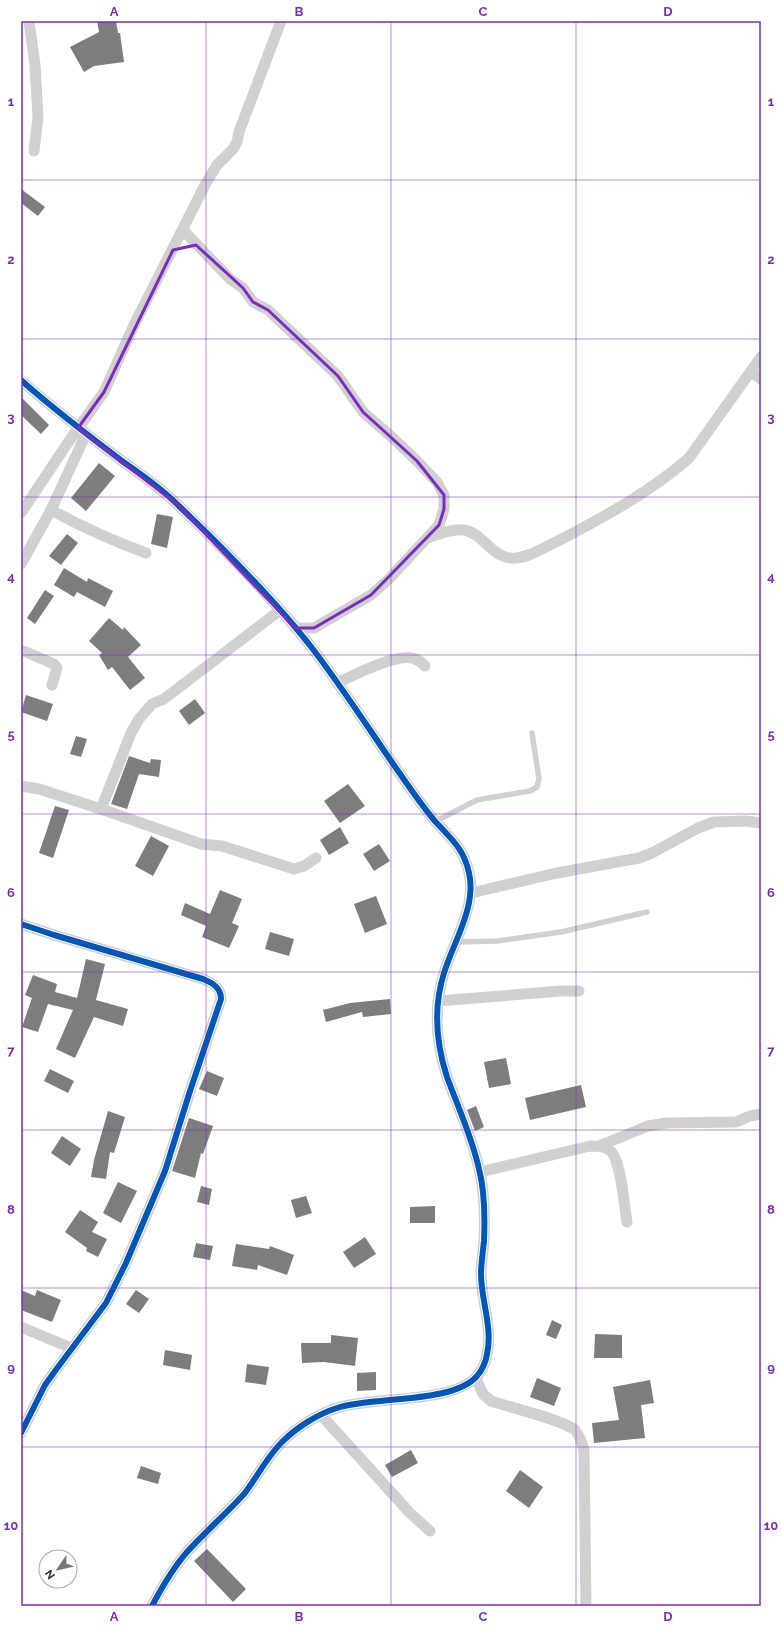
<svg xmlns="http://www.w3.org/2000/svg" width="782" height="1627" font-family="Raleway,sans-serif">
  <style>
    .building { fill: #7d7d7d }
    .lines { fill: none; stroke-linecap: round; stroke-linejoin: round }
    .service { stroke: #d0d0d0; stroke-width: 5.5 }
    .minor { stroke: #d0d0d0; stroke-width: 11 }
    .cycleway-casing { stroke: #fff; stroke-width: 8 }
    .cycleway { stroke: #0057b8; stroke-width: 6 }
    .marked { fill: none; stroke: #7b2cbf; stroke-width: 3; stroke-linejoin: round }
    .grid { fill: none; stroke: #7b2cbf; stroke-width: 1; stroke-opacity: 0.55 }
    .neatline { fill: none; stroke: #7b2cbf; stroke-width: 1.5 }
    .grid-label { font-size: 13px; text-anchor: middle; font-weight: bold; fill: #7b2cbf }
  </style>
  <rect width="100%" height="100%" fill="#fff"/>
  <g class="building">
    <polygon points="97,21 116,21 118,33 120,33 124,62 94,66 84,72 70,47 99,32"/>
    <polygon points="21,189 45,207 38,216 21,203"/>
    <polygon points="21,397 49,425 41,434 21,415"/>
    <polygon points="99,463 115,476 86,511 71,498"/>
    <polygon points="157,514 173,517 167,548 151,544"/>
    <polygon points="67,534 78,543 61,565 49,556"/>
    <polygon points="64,568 87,582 88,578 113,591 105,607 77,592 74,597 54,585"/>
    <polygon points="45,590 54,596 35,624 27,618"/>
    <polygon points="109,618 123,630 124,627 141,645 128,657 145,678 130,690 112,667 108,670 99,655 102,653 89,641"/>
    <polygon points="26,695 53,704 47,721 21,712"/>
    <polygon points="195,699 205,713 189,725 179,711"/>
    <polygon points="76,736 87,739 81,757 70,754"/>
    <polygon points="129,756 150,763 151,759 161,760 159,777 139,774 127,809 111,804"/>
    <polygon points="348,784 365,806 340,823 324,801"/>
    <polygon points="55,806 69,810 53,858 39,853"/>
    <polygon points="340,827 349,843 329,855 320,840"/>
    <polygon points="151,836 169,846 153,876 135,866"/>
    <polygon points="379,844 390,861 374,871 363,854"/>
    <polygon points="220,890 242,899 232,923 239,926 229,948 202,937 206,926 181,915 185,903 210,914"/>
    <polygon points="376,896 387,924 365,933 354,904"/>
    <polygon points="270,932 294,939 289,956 265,949"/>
    <polygon points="86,959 105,964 96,1000 128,1009 123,1026 94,1017 75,1058 56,1049 73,1010 48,1004 38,1032 22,1027 32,998 25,995 33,975 57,984 55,992 77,998"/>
    <polygon points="390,999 391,1014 363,1017 362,1012 326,1022 323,1010 350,1003"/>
    <polygon points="506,1058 511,1084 489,1088 484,1062"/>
    <polygon points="50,1069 74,1081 68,1093 44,1081"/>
    <polygon points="207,1071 224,1078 217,1096 199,1089"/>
    <polygon points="581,1085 586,1107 530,1120 525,1098"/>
    <polygon points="476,1106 484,1127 475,1131 467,1110"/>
    <polygon points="108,1111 125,1117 114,1153 110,1152 106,1179 91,1177 94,1160"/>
    <polygon points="189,1118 213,1126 203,1154 201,1153 195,1178 172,1171"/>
    <polygon points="62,1136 81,1149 70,1166 51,1153"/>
    <polygon points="118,1182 137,1191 121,1223 103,1213"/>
    <polygon points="201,1186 212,1189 209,1205 197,1202"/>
    <polygon points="306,1196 312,1213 296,1218 291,1200"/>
    <polygon points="435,1206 435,1223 410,1223 410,1207"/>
    <polygon points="80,1210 98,1222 92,1232 107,1239 98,1257 86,1251 87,1248 65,1232"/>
    <polygon points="365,1237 376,1254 354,1268 343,1252"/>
    <polygon points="196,1243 213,1246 210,1260 193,1257"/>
    <polygon points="236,1244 269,1249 270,1246 294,1255 287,1275 258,1265 257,1270 232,1266"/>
    <polygon points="21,1290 35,1296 37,1290 61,1300 52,1322 21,1310"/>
    <polygon points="136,1290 149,1299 139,1313 126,1304"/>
    <polygon points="552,1320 562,1325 556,1339 546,1335"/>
    <polygon points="595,1334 622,1335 622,1358 594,1358"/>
    <polygon points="331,1335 358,1338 355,1366 324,1362 302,1363 301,1343 331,1343"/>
    <polygon points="165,1350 192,1355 190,1370 163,1365"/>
    <polygon points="247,1364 269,1367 266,1385 245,1382"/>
    <polygon points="376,1372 376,1390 357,1391 357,1373"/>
    <polygon points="537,1378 561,1388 554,1406 530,1397"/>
    <polygon points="650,1380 654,1403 641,1405 645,1438 594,1443 592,1423 619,1420 613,1387"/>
    <polygon points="411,1450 418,1463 392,1477 385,1465"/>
    <polygon points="141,1466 161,1473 158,1484 137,1478"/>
    <polygon points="520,1470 543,1487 529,1508 506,1491"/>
    <polygon points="207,1549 246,1589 233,1602 194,1561"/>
  </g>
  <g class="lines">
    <g class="service">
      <polyline points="436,821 477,800 530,791 537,787 539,779 532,733"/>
      <polyline points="457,942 497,941 561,932 647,912"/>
    </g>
    <g class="minor">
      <polyline points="29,21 35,65 38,117 34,151"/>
      <polyline points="183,230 230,279 243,288 253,302 268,310 338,376 363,412 394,439 417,461 437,482 444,495 444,509 439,525 388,580 371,595 314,628 295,628"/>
      <polyline points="751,372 761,379"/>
      <path d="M 21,380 C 53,409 88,435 122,461 C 142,475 162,489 179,506 C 224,549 274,599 312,648 C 345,691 374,737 405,781 C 414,794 424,808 434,820 C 450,838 464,848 469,873 C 477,906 453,943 444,973 C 433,1008 436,1043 447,1077 C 458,1107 472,1137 479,1169 C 485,1192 485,1218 484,1241 C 483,1252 481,1263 481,1274 C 481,1300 493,1328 487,1354 C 486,1361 482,1371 477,1376 C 453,1404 373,1396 337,1408 C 318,1414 297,1427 282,1442 C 267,1457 257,1477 244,1494 C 226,1514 205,1532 187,1552 C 173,1568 162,1587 152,1606"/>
      <path d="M 51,510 C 82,527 113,541 146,553"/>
      <polyline points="21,513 67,444 104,392 134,325 206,183 217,165 233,149 237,142 239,132 281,21"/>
      <path d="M 428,538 C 439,534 451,529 464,530 C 484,533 493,561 516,558 C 530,557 545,547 558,541 C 604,517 650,492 689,458 L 761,357"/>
      <polyline points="21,564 51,510 86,434"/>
      <polyline points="21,650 54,664 57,668 52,685"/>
      <path d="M 337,683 C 354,675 395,654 412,658 C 418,659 421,662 425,666"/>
      <polyline points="21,786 39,789 101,809 201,844 222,846 294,869 304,866 316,858"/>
      <polyline points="101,809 131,733 139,719 152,704 164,699 279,611"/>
      <polyline points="471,893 552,874 639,858 652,853 698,828 714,822 746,821 761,823"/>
      <path d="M 21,924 L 54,935 L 203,979 C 213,983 221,988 221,999 L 190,1091 L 165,1171 L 126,1263 L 106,1303 L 58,1367 L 45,1385 L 21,1433"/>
      <polyline points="438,1001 561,991 579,991"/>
      <polyline points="599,1146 648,1126 667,1123 736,1122 750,1116 761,1114"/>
      <path d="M 480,1172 L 590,1146 C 598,1146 608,1146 613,1154 C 622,1169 624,1205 627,1222"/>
      <polyline points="21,1327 71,1348"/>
      <path d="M 476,1378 L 483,1394 L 491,1401 C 509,1407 563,1420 575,1430 C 580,1436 582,1443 584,1450 L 586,1606"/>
      <polyline points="321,1415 410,1513 430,1531"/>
    </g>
    <defs>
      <g id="cycleway">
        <path d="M 21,380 C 53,409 88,435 122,461 C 142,475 162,489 179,506 C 224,549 274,599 312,648 C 345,691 374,737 405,781 C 414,794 424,808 434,820 C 450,838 464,848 469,873 C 477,906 453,943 444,973 C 433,1008 436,1043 447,1077 C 458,1107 472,1137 479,1169 C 485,1192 485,1218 484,1241 C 483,1252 481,1263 481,1274 C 481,1300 493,1328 487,1354 C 486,1361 482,1371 477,1376 C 453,1404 373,1396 337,1408 C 318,1414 297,1427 282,1442 C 267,1457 257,1477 244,1494 C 226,1514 205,1532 187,1552 C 173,1568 162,1587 152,1606"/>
        <path d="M 21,924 L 54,935 L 203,979 C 213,983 221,988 221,999 L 190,1091 L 165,1171 L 126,1263 L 106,1303 L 58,1367 L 45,1385 L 21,1433"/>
      </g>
    </defs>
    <use href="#cycleway" class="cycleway-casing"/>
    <use href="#cycleway" class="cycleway"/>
  </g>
  <path class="marked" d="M 196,245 L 243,288 L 253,302 L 268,310 L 338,376 L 363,412 L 417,461 L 444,495 L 444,509 L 439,525 L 371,595 L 314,628 L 295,628 L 178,505 L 78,428 L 104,392 L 173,250 Z"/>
  <path class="grid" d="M 206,21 L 206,1606M 391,21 L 391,1606M 576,21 L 576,1606M 21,180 L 761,180M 21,339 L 761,339M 21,497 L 761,497M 21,655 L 761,655M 21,814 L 761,814M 21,972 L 761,972M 21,1130 L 761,1130M 21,1288 L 761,1288M 21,1447 L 761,1447"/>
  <rect width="782" height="1627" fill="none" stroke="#ffffff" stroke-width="44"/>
  <g transform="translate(58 1569) rotate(236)"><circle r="19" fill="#ffffff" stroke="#aaaaaa"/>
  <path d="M0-3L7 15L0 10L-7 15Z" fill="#757575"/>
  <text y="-6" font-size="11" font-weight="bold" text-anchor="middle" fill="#2b2b2b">N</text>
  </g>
  <rect x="22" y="22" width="738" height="1583" class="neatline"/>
  <g class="grid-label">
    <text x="114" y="16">A</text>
    <text x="299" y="16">B</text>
    <text x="483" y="16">C</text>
    <text x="668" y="16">D</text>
    <text x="11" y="106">1</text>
    <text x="771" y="106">1</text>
    <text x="11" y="264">2</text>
    <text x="771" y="264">2</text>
    <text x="11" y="422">3</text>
    <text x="771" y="422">3</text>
    <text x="11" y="581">4</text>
    <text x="771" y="581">4</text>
    <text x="11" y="739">5</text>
    <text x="771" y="739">5</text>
    <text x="11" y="897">6</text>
    <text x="771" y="897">6</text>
    <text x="11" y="1055">7</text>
    <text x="771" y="1055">7</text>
    <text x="11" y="1214">8</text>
    <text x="771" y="1214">8</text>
    <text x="11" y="1372">9</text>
    <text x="771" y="1372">9</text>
    <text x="11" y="1530">10</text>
    <text x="771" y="1530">10</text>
    <text x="114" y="1621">A</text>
    <text x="299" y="1621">B</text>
    <text x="483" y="1621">C</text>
    <text x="668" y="1621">D</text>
  </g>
</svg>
